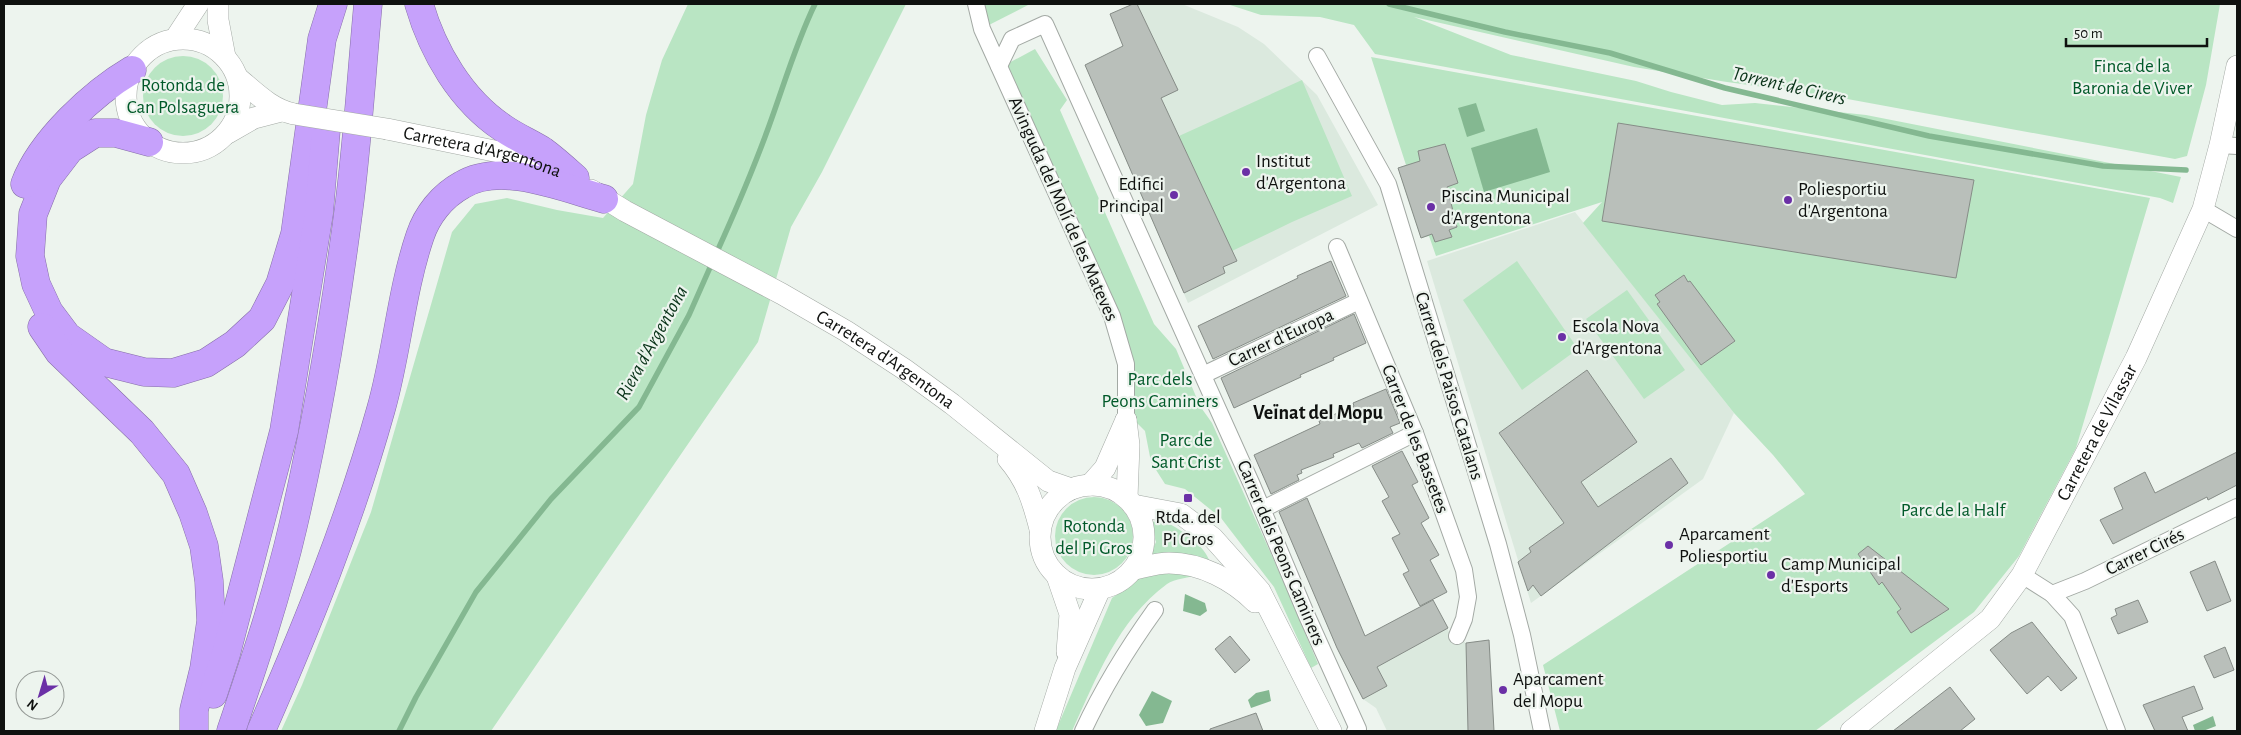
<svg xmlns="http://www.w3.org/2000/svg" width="2241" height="735" font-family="'Alegreya Sans',sans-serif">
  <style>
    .built { fill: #dbe9de }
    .green { fill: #b9e5c3 }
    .water { fill: #84b891 }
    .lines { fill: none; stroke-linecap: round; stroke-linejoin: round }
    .stream { stroke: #84b891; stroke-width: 5.5 }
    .building { fill: #b9bfba; stroke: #868c87 }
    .minor-casing { stroke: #a3a9a4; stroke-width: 18 }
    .tertiary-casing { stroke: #a3a9a4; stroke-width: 22 }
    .motorway-casing { stroke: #866fa8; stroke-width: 29 }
    .minor { stroke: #fff; stroke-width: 16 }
    .tertiary { stroke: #fff; stroke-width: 21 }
    .motorway { stroke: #c6a1fb; stroke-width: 28 }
    .tertiary-bridge-casing { stroke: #a3a9a4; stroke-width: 22; stroke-linecap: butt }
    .tertiary-bridge { stroke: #fff; stroke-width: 21 }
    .poi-dot { fill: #6b30a6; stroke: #edf4ee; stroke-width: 2 }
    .labels { text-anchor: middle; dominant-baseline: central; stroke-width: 4.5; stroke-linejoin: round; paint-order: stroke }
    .park-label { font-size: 19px; fill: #005929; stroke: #edf4ee }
    .street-label { font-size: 19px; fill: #0f110f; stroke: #edf4ee }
    .poi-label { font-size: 19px; fill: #0f110f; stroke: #edf4ee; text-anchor: start }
    .water-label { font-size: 20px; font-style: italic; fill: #0a3319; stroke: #edf4ee }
    .neighbourhood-label { font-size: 20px; font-weight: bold; fill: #0f110f; stroke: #edf4ee }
  </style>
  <rect width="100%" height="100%" fill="#edf4ee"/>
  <g class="built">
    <polygon points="1133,4 1182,4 1238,27 1264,44 1317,95 1378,205 1188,303 1085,65 1123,46 1110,14"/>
    <polygon points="1575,212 1734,413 1703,479 1531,603 1427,261"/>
    <polygon points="1433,600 1449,632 1466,643 1489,640 1494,731 1387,731 1376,708 1363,699 1338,651"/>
  </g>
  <g class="green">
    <polygon points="688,4 906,4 822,172 791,227 758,342 491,731 281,731 302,685 371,512 452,232 475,204 507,198 557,210 603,218 633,184 646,115 662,60"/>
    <polygon points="980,4 1030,4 985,27"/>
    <polygon points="1227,4 2220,4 2206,85 2187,156 2175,159 1842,98 1727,82 1634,67 1414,17 1511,55 1636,81 1671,92 1722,105 1755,103 1866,115 2181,177 2173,203 2160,198 1375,54 1354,25 1320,17 1261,15"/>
    <polygon points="1035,49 1067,100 1060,110 1154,324 1176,349 1200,406 1212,423 1286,587 1318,664 1311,668 1274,587 1221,518 1185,489 1165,484 1151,462 1145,431 1128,414 1131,362 1005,65"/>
    <circle cx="183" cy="96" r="40"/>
    <polygon points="1371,57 2150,198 2076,448 2019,556 1974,612 1815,731 1560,731 1543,665 1805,494 1773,455 1734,413 1583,223 1602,202 1436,256 1429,236 1421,238 1398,168 1406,165"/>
    <polygon points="1302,80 1352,196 1292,222 1232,251 1179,136"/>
    <polygon points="1517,261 1578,349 1522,390 1463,300"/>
    <polygon points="1627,290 1685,370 1644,399 1586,319"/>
    <circle cx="1094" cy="536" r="39"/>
    <path d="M 1165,521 C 1183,532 1205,544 1211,565 L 1147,561 L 1156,542 L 1149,522 Z"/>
    <path d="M 1164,569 L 1200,575 C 1190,577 1174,579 1167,584 C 1118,620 1096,679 1072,731 L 1057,731 L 1057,728 L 1112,598 L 1132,584 L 1138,576 Z"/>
  </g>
  <g class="water">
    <polygon points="1476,103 1485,131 1467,137 1458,108"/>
    <polygon points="1537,128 1550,172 1484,192 1471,148"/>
    <polygon points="1185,594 1205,603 1207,611 1200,616 1183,611"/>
    <polygon points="1269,690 1271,701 1251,708 1248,700 1256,693"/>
    <polygon points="1152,691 1172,701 1163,723 1146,726 1139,715"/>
    <polygon points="2213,716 2216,726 2203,731 2195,731 2193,725"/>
  </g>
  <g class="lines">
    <g class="stream">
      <polyline points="1389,4 1505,32 1610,53 1725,88 1929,136 2103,166 2186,170"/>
      <path d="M 716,254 C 735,212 753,170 769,126 C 784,85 796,43 815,4"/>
      <polyline points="399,731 416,697 476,592 551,499 639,407 689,315 712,263"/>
    </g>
  </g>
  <g class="building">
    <polygon points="1133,4 1137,4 1178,90 1161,98 1237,261 1223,267 1225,273 1184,293 1085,65 1123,46 1110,14"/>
    <polygon points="1618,123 1974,180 1956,278 1602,221"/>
    <polygon points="1445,144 1458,183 1447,187 1457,227 1449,230 1452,237 1435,242 1432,234 1421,238 1398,168 1420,161 1418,151"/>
    <polygon points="1331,261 1346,296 1213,359 1198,326 1298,278 1297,276"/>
    <polygon points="1684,275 1688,282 1690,281 1735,341 1701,365 1657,304 1660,302 1655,295"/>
    <polygon points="1354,314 1366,343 1333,358 1334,360 1300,375 1301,377 1234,408 1221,378"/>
    <polygon points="1587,370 1637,442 1581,482 1598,507 1671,458 1688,483 1541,596 1533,585 1528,591 1518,562 1531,552 1529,548 1564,523 1499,433"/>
    <polygon points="1386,389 1400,423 1390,427 1393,433 1362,448 1359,443 1333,454 1334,457 1301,470 1302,473 1297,475 1299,480 1271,494 1254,455 1320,424 1319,421 1354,406 1353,403"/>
    <polygon points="1402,451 1418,482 1412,485 1429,518 1421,523 1439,555 1430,560 1447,592 1420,606 1403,574 1409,571 1392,538 1400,534 1382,501 1389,497 1372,466"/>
    <polygon points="2237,452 2237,485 2208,500 2207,497 2113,544 2100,520 2123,509 2114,488 2145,472 2155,493"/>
    <polygon points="1307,498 1365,636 1433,600 1448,628 1377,667 1387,686 1363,699 1337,648 1279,512"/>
    <polygon points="1868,546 1949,609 1911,633 1897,612 1901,609 1882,582 1879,585 1858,554"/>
    <polygon points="2215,561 2231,601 2207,611 2190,572"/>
    <polygon points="2138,600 2148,622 2118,634 2111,618 2117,615 2115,609"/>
    <polygon points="2032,622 2077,678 2061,691 2048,676 2027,694 1990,650 2011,633"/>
    <polygon points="1230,636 1250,660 1235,673 1215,649"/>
    <polygon points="1489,640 1494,731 1468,731 1466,643"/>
    <polygon points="2225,647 2234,670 2214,678 2204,656"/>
    <polygon points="2194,686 2203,709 2182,717 2188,731 2155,731 2143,705"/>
    <polygon points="1950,687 1975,719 1960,731 1893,731"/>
    <polygon points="1256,713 1263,731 1210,731 1210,729"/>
  </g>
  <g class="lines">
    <defs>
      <g id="minor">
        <polyline points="976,4 982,29 1112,316 1126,364 1126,420"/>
        <polyline points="1317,56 1388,184 1498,544 1522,635 1542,731"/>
        <polyline points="999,66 1012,39 1045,24 1252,485 1307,616 1358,729 1355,731"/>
        <polyline points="2220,145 2237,146"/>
        <polyline points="2203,209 2237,229"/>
        <polyline points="1337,247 1415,433 1464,570 1468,597 1464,619 1457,636"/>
        <polyline points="1203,375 1359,301"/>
        <polyline points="1263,509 1415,433"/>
        <polyline points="2022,575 2052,594 2072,616 2117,731"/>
        <polyline points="2052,594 2085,581 2237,507"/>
        <path d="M 1083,731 C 1103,688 1127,649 1155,610"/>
      </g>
      <g id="tertiary">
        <polyline points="218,4 218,20 225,57"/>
        <circle cx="183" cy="96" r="57"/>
        <polyline points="175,39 198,4"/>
        <path d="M 238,78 C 256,93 271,109 294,114"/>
        <path id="s1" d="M 387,129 L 514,155 L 561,172"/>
        <polyline points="228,133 254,118 281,111"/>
        <path id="s2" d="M 591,190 L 625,211 L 782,294 L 846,331 L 904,369 L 952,404 L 1048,481 L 1071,489"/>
        <polyline points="1126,420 1129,445 1127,498"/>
        <path d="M 1008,459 C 1027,481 1033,502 1040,529"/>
        <circle cx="1092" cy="537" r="52"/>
        <polyline points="1090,485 1105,468 1126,420"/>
        <polyline points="1133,505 1181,514 1213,538 1238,566 1260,591 1331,731"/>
        <path d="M 1134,569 C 1145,567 1157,563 1169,563 C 1201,563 1233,580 1255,602"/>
        <polyline points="1057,576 1070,614 1067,652"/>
        <polyline points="1045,731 1065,668 1100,589"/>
        <path id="s3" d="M 1851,731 L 1990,619 L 2022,575 L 2136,358 L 2203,209 L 2220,145 L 2237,66"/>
      </g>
      <g id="motorway">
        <path d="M 419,4 C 433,52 461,100 503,128 C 516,137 530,143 543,151 C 554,159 565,169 575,178"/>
        <polyline points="149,142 116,133 95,133 70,149 47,179 33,214 30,256 36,284 49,312 67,336 104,362 144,372 173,373 206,363 235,344 262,319 280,284 295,234 322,39 333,4"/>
        <path d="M 25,184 C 41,141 93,93 132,70"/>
        <polyline points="42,327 59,352 142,432 176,474 193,513 204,546 209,581 211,621 204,669 194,710 194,731"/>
        <polyline points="213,694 226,654 284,431 319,213 326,130"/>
        <path d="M 231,731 C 254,663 277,595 293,526 C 318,418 336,309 350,199 C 358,134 362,69 368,4"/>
        <path d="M 261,731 C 307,626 350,520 381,409 C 397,353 401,292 420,236 C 427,215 442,196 462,185 C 501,161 564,188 604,199"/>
      </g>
    </defs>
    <use href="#minor" class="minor-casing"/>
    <use href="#tertiary" class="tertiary-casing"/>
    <use href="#motorway" class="motorway-casing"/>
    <use href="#minor" class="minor"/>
    <use href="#tertiary" class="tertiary"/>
    <use href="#motorway" class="motorway"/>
    <defs>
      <polyline id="tertiary-bridge" points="294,114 387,129"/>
    </defs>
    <use href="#tertiary-bridge" class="tertiary-bridge-casing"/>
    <use href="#tertiary-bridge" class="tertiary-bridge"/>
  </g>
  <g class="poi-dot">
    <circle cx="1246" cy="172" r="5"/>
    <circle cx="1174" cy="195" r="5"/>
    <circle cx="1788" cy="200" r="5"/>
    <circle cx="1431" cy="207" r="5"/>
    <circle cx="1562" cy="337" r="5"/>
    <rect x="1183" y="493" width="10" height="10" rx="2.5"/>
    <circle cx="1669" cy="545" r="5"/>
    <circle cx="1771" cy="575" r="5"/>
    <circle cx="1503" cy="690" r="5"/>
  </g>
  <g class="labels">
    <g class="park-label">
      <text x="2132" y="66">Finca de la<tspan x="2132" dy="22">Baronia de Viver</tspan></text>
      <text x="183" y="85">Rotonda de<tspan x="183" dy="22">Can Polsaguera</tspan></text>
      <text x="1160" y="379">Parc dels<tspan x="1160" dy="22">Peons Caminers</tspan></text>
      <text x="1186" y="440">Parc de<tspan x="1186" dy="22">Sant Crist</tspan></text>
      <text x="1953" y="510">Parc de la Half</text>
      <text x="1094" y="526">Rotonda<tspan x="1094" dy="22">del Pi Gros</tspan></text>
    </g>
    <g class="street-label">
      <text stroke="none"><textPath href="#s1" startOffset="98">Carretera d'Argentona</textPath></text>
      <text transform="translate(1063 209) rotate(66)">Avinguda del Molí de les Mateves</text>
      <text transform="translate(1281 338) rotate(-25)">Carrer d'Europa</text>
      <text stroke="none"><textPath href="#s2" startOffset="340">Carretera d'Argentona</textPath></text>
      <text transform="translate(1449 386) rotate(73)">Carrer dels Països Catalans</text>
      <text stroke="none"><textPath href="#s3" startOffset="394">Carretera de Vilassar</textPath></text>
      <text transform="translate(1415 439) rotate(69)">Carrer de les Bassetes</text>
      <text transform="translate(2145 552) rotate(-26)">Carrer Cirés</text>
      <text transform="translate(1281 553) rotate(67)">Carrer dels Peons Caminers</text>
    </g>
    <g class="poi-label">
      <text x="1256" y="161">Institut<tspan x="1256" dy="22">d'Argentona</tspan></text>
      <text x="1164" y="184" text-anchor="end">Edifici<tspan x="1164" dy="22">Principal</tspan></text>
      <text x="1798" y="189">Poliesportiu<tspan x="1798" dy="22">d'Argentona</tspan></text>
      <text x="1441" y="196">Piscina Municipal<tspan x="1441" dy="22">d'Argentona</tspan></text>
      <text x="1572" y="326">Escola Nova<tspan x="1572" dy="22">d'Argentona</tspan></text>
      <text x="1188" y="517" text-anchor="middle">Rtda. del<tspan x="1188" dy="22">Pi Gros</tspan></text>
      <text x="1679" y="534">Aparcament<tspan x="1679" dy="22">Poliesportiu</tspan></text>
      <text x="1781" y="564">Camp Municipal<tspan x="1781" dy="22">d'Esports</tspan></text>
      <text x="1513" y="679">Aparcament<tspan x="1513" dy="22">del Mopu</tspan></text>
    </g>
    <g class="water-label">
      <text transform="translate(1789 86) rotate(13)">Torrent de Cirers</text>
      <text transform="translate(652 343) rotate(-61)">Riera d'Argentona</text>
    </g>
    <g class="neighbourhood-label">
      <text x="1318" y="413">Veïnat del Mopu</text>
    </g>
  </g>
  <rect width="2241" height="735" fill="none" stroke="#0f110f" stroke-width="10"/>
  <g transform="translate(40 695) rotate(218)"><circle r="24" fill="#edf4ee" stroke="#949995"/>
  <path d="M0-4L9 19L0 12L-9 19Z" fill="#6b30a6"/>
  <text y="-8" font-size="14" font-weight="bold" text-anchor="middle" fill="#0f110f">N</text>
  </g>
  <path d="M2066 38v8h141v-8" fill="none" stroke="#0f110f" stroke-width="2.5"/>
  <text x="2074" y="38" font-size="15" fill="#0f110f" stroke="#edf4ee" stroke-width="4" paint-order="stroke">50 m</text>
</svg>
